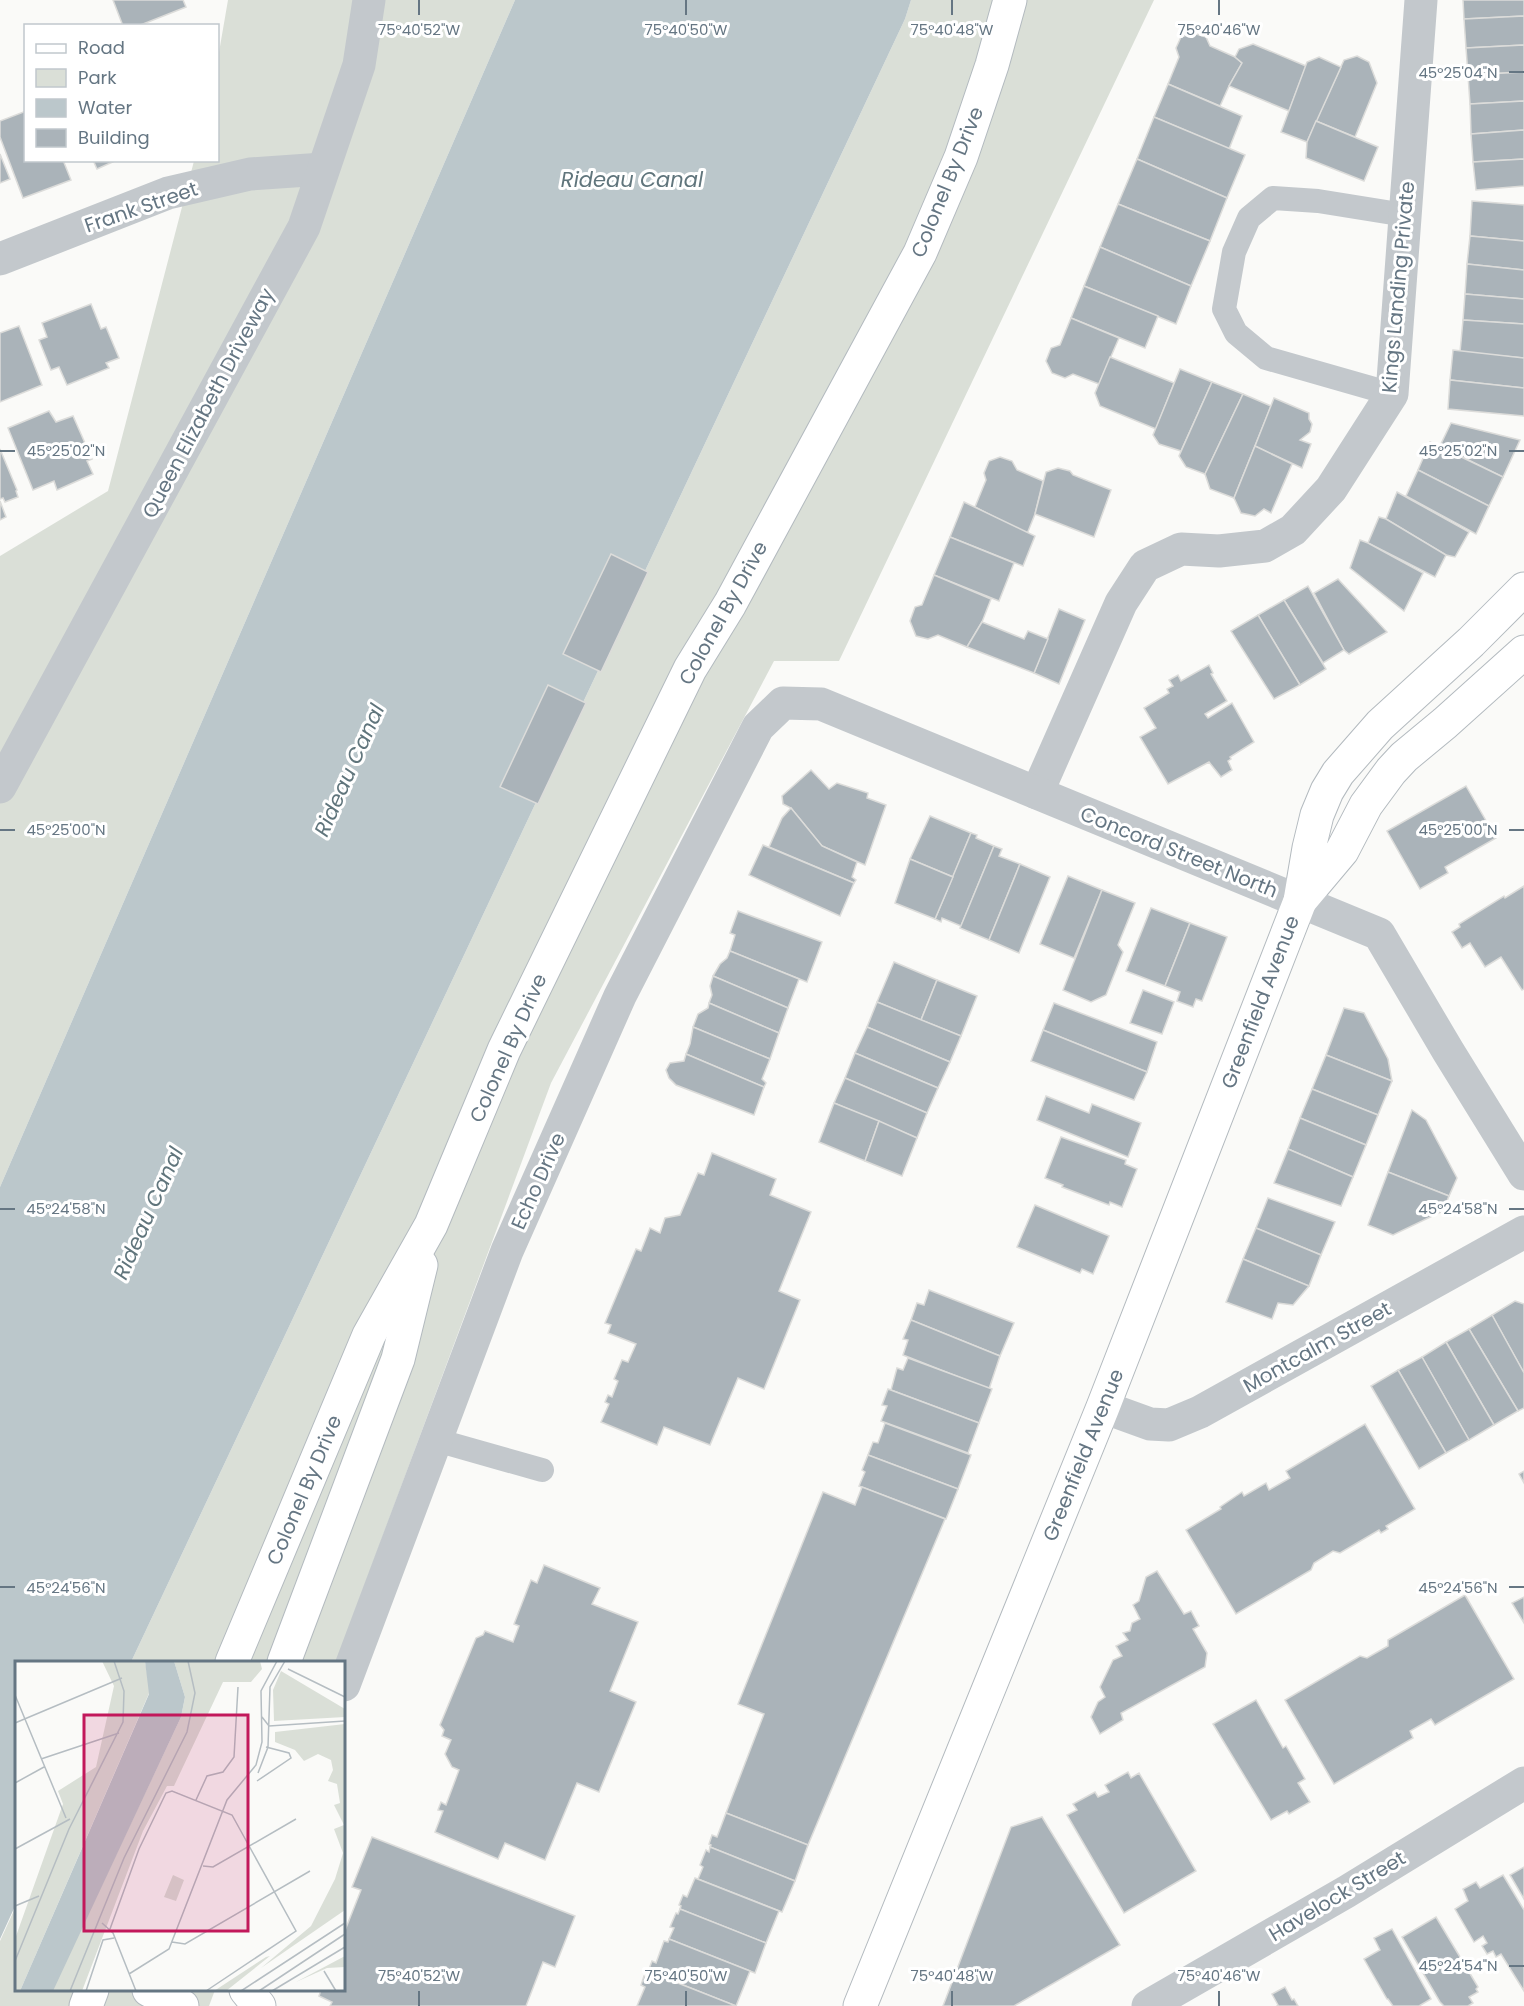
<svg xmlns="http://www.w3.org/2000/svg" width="1524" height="2006" font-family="Poppins,sans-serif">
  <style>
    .green { fill: #dadfd7 }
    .water { fill: #bbc7cb }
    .building { fill: #aab3b9; stroke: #dcdcda; stroke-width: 1.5 }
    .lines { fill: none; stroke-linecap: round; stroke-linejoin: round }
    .secondary-casing { stroke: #b3babf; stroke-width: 35 }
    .service { stroke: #c3c8cc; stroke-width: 24 }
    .minor { stroke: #c3c8cc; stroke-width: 33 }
    .tertiary { stroke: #c3c8cc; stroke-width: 33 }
    .secondary { stroke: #fff; stroke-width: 33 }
    .ticks { fill: none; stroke: #657683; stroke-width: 2 }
    .labels { text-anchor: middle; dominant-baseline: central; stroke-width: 6; stroke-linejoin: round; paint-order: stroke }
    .street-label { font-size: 20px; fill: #657683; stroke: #fff }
    .water-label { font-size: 21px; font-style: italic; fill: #60757c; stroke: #fff }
    .inset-road { fill: none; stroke: #b5bdc2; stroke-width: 1.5 }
    .view { fill: #c2185b; fill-opacity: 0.15; stroke: #c2185b; stroke-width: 3 }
    .inset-edge { fill: none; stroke: #657683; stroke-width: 3 }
    .ticks-label { font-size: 15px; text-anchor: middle; fill: #657683; stroke: #fff; stroke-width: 6; stroke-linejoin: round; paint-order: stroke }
  </style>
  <rect width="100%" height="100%" fill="#fafaf8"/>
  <g class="green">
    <polygon points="228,0 515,0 0,1187 0,556 108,491 194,161 218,160 218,58"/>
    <polygon points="911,0 1154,0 839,661 774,661 551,1083 336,1662 131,1662 905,19"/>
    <polygon points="16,1906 16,1990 215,1990 209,2006 0,2006 0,1941"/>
  </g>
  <polygon class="water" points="515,0 911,0 905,19 131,1662 16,1662 16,1904 0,1939 0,1187"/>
  <g class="building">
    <polygon points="113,0 183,0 186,7 138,26 123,26"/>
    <polygon points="1463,0 1524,0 1524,16 1464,19"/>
    <polygon points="1524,16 1524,45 1466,48 1464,19"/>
    <polygon points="1193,33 1206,37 1210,46 1235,57 1242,63 1229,86 1220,106 1168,84 1179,57 1176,48 1181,37"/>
    <polygon points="1253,44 1306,66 1289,111 1229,86 1242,63 1235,57 1239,49"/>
    <polygon points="1524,45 1524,72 1468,75 1466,48"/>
    <polygon points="1357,56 1369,62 1377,83 1355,137 1316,121 1344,60"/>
    <polygon points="1319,57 1341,67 1307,142 1281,132 1307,62"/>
    <polygon points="1524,72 1524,101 1470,104 1468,75"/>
    <polygon points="1168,84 1242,116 1229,149 1154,117"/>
    <polygon points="1524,101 1524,130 1471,134 1470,104"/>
    <polygon points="26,111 26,160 63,160 71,180 23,198 0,137 0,121"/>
    <polygon points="1154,117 1245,155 1227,198 1137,159"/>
    <polygon points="1316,121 1378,147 1364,181 1306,158 1307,142"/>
    <polygon points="1524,130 1524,159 1473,162 1471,134"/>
    <polygon points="0,154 10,179 0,183"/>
    <polygon points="1137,159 1227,198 1210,241 1118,204"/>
    <polygon points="1524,159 1524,186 1476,190 1473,162"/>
    <polygon points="93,160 117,160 97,169"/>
    <polygon points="1472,201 1524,205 1524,241 1470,236"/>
    <polygon points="1118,204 1210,241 1191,286 1100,247"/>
    <polygon points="1470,236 1524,241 1524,270 1467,264"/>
    <polygon points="1100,247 1191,286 1176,324 1084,286"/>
    <polygon points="1467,264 1524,270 1524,299 1465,294"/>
    <polygon points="1084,286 1158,316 1145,348 1071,318"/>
    <polygon points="1465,294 1524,299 1524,324 1463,320"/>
    <polygon points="91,304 101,329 106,327 119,358 106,363 109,368 67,385 59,367 51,370 39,340 47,337 42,323"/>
    <polygon points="1071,318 1119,338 1099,384 1073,374 1065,378 1052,373 1046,361 1051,348 1060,345"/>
    <polygon points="1463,320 1524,324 1524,358 1460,352"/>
    <polygon points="19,326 42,385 0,402 0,333"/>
    <polygon points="1453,350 1524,358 1524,388 1450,380"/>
    <polygon points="1110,357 1174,383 1156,429 1100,406 1095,393"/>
    <polygon points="1180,369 1212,382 1181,451 1159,444 1153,435"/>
    <polygon points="1450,380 1524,388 1524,416 1448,409"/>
    <polygon points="1212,382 1243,394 1205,474 1186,467 1179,456"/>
    <polygon points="1243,394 1271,406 1234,498 1210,489 1205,474"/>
    <polygon points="1274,398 1309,413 1309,419 1312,424 1310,432 1300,440 1311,444 1302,468 1255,446"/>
    <polygon points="49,411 56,422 73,416 92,459 87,461 93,474 57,490 54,481 33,490 8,428"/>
    <polygon points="1451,423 1520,440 1503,477 1440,446"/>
    <polygon points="1430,442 1503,477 1489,506 1418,470"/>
    <polygon points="1255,446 1292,464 1271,513 1264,509 1255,516 1241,513 1234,498"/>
    <polygon points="0,449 17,490 16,491 18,497 5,502 3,498 0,499"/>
    <polygon points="1000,457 1012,461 1017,470 1043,481 1035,514 1027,534 975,507 986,480 984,473 989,461"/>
    <polygon points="1058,468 1070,471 1073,475 1111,490 1094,537 1035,514 1046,472"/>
    <polygon points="1418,470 1489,506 1476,534 1406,496"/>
    <polygon points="1397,492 1469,532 1455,557 1446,555 1386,519"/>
    <polygon points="0,501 6,517 0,520"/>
    <polygon points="964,502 1035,536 1023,566 950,537"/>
    <polygon points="1379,517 1386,519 1446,555 1435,577 1368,543"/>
    <polygon points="950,537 1014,563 999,601 934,575"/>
    <polygon points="1360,540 1368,543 1423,573 1404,611 1350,568"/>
    <polygon points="611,554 648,572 601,672 563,654"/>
    <polygon points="934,575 991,599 982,622 967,647 938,635 928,639 916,636 910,621 915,607 922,605"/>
    <polygon points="1338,579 1387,632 1349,654 1344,650 1314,593"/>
    <polygon points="1308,586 1344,650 1323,663 1284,600"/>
    <polygon points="1284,600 1326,669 1300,685 1258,615"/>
    <polygon points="1059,609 1085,620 1059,684 1034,673"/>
    <polygon points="1258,615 1300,685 1274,699 1231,631"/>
    <polygon points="982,622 1024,639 1028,631 1048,639 1034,673 967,647"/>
    <polygon points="1209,665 1213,673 1211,674 1227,701 1205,714 1208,718 1232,703 1254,742 1230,757 1231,759 1228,761 1232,770 1221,777 1209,762 1168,784 1140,737 1156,728 1144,708 1169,693 1167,689 1173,686 1169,680 1178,675 1181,681"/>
    <polygon points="548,685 586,703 538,804 500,787"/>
    <polygon points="811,770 829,789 837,783 868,793 867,798 886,805 865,865 822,846 791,808 783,804 782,796"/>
    <polygon points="1466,786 1496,838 1445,867 1448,873 1420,889 1387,831"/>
    <polygon points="791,808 822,846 857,862 852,877 856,880 854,883 769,847 782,818"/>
    <polygon points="930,816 971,833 953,877 910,859"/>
    <polygon points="971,833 977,835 976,838 994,846 961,926 942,918 941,922 935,919"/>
    <polygon points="763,845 854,883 840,916 749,875"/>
    <polygon points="994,846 1002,849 999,856 1020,864 989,940 960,928"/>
    <polygon points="910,859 953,877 935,919 895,903"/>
    <polygon points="1020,864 1050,877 1019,953 989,940"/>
    <polygon points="1068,876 1102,890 1074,958 1040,944"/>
    <polygon points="1524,886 1524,989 1522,990 1501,957 1485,967 1470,943 1462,948 1452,932 1460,927 1459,924 1504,896 1505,898"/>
    <polygon points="1102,890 1135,903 1118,945 1123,952 1106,995 1091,1002 1063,990"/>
    <polygon points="1151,908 1190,923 1165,986 1126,971"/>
    <polygon points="738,911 822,942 807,982 730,951 735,935 730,933"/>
    <polygon points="1190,923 1227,937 1202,1001 1196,999 1193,1007 1177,1001 1180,992 1165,986"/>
    <polygon points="730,951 799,979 788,1008 713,976 720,964 727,958"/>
    <polygon points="894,962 937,980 921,1020 877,1002"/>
    <polygon points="713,976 788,1008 779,1033 709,1003 712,995 710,986"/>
    <polygon points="937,980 977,996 961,1036 921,1020"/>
    <polygon points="1143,990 1174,1002 1162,1034 1130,1023"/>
    <polygon points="877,1002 961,1036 950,1062 867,1027"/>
    <polygon points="709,1003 779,1033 770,1059 693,1027 698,1014 708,1008"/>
    <polygon points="1054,1003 1157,1042 1147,1072 1043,1030"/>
    <polygon points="1344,1008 1364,1013 1388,1059 1392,1081 1326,1055"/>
    <polygon points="693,1027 770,1059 762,1079 766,1083 764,1087 686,1054 690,1044"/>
    <polygon points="867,1027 950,1062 938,1088 855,1053"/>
    <polygon points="1043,1030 1147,1072 1134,1100 1031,1061"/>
    <polygon points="855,1053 938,1088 927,1113 845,1078"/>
    <polygon points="686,1054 764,1087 754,1115 676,1085 669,1078 666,1070 670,1063 684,1061"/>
    <polygon points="1326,1055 1392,1081 1378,1115 1312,1089"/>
    <polygon points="845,1078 927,1113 917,1138 834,1103"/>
    <polygon points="1312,1089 1378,1115 1366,1145 1300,1118"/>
    <polygon points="1046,1096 1089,1113 1092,1104 1141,1123 1128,1157 1037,1120"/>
    <polygon points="834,1103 879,1121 865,1161 819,1142"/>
    <polygon points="1412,1110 1426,1120 1457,1178 1449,1196 1388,1172"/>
    <polygon points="1300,1118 1366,1145 1353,1177 1288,1149"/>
    <polygon points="879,1121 917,1138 902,1176 865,1161"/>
    <polygon points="1061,1137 1126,1160 1125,1164 1137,1169 1122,1207 1110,1202 1109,1205 1062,1187 1063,1185 1045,1178"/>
    <polygon points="1288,1149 1353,1177 1341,1206 1274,1183"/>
    <polygon points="712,1153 776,1179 770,1195 811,1212 779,1291 800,1300 764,1389 738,1378 710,1445 664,1427 657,1445 601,1422 609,1404 605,1402 608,1395 612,1397 618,1381 614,1379 622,1360 628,1362 636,1344 608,1333 611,1325 605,1323 636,1249 641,1251 650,1228 660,1233 665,1218 680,1215 698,1173 704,1175"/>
    <polygon points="1388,1172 1449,1196 1443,1211 1393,1235 1368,1225"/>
    <polygon points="1268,1198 1335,1222 1321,1255 1256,1228"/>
    <polygon points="1035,1205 1109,1236 1093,1274 1082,1269 1080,1273 1017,1247"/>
    <polygon points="1256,1228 1321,1255 1309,1286 1243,1259"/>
    <polygon points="1243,1259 1309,1286 1293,1305 1278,1303 1272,1319 1226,1302"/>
    <polygon points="929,1290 1014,1323 1000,1356 911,1320 917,1303 924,1305"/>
    <polygon points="1515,1301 1524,1304 1524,1373 1492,1315"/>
    <polygon points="1492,1315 1524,1373 1524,1408 1518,1411 1469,1329"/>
    <polygon points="911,1320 1000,1356 989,1389 903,1355 908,1340 903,1339"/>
    <polygon points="1469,1329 1518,1411 1494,1425 1446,1342"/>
    <polygon points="1446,1342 1494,1425 1469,1440 1422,1357"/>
    <polygon points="1422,1357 1469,1440 1446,1453 1398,1370"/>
    <polygon points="908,1358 992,1389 979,1423 891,1390 897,1368 903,1370"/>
    <polygon points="1398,1370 1446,1453 1419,1469 1371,1386"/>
    <polygon points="888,1389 979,1423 968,1453 881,1421 887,1406 882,1405"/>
    <polygon points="885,1423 971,1455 958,1489 868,1455 873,1442 878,1443"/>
    <polygon points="1365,1424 1415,1509 1386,1526 1388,1529 1381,1533 1379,1530 1340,1553 1333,1551 1314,1563 1311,1570 1236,1614 1186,1530 1221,1509 1220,1507 1242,1492 1244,1496 1266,1483 1269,1490 1290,1478 1286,1471"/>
    <polygon points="868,1455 958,1489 946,1519 859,1486 865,1472 862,1470"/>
    <polygon points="1524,1471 1524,1483 1519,1474"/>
    <polygon points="862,1487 945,1519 808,1845 726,1813 764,1714 738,1704 823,1492 855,1505"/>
    <polygon points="544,1565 600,1588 592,1604 638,1622 610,1691 636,1702 599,1792 577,1783 545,1860 505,1843 498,1859 435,1832 443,1811 438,1810 441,1802 446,1805 459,1770 452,1767 445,1754 451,1740 442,1736 444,1730 440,1725 476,1638 483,1635 485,1631 513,1642 519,1626 514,1624 531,1580 537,1583"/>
    <polygon points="1157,1571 1184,1614 1191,1611 1199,1626 1193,1629 1207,1653 1205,1667 1121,1713 1123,1720 1100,1734 1091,1717 1098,1702 1105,1697 1100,1687 1113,1660 1122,1656 1116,1646 1128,1640 1123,1633 1130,1631 1132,1623 1140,1619 1133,1605 1139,1601 1146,1577"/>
    <polygon points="1465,1595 1514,1679 1435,1725 1431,1719 1410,1731 1413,1738 1334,1784 1285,1700 1360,1656 1367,1658 1388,1646 1388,1640"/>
    <polygon points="1524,1597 1524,1623 1512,1603"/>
    <polygon points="1256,1700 1283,1748 1286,1746 1305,1779 1298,1783 1310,1802 1289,1814 1287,1811 1271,1820 1213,1724"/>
    <polygon points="1128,1772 1131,1778 1139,1773 1196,1871 1124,1913 1067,1815 1077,1810 1073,1804 1095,1792 1098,1797 1109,1792 1105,1785"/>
    <polygon points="726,1813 808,1845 795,1881 710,1847 711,1845 709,1844 712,1835 717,1837"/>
    <polygon points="1042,1817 1120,1945 1014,2006 943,2006 1011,1827"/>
    <polygon points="372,1837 575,1916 555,1967 543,1962 526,2006 330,2006 332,2002 319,1996 321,1990 344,1990 344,1933 361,1890 352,1887"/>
    <polygon points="710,1847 795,1881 782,1912 698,1879 703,1867 700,1865 706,1850 709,1852"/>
    <polygon points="1524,1867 1524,1899 1510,1875"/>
    <polygon points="1503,1875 1524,1910 1524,1991 1501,1954 1496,1957 1493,1951 1487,1954 1482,1946 1487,1943 1483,1936 1474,1942 1455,1909 1468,1901 1463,1889 1476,1882 1480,1888"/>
    <polygon points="695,1878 779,1911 766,1943 680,1909 681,1906 679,1905 683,1895 687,1897"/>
    <polygon points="680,1909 766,1943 755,1973 669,1939 674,1928 670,1927 676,1913 678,1914"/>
    <polygon points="1436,1917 1478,1987 1476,1989 1478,1992 1469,1997 1473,2003 1468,2006 1444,2006 1440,2002 1402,1937"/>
    <polygon points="1392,1929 1431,1999 1419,2006 1393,2006 1388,1999 1387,1999 1364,1959 1380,1950 1374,1938"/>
    <polygon points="669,1939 750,1971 736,2006 650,1972 651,1969 649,1969 652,1961 656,1963 664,1941 668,1942"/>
    <polygon points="650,1972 736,2006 637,2006 645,1987 641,1985 644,1976 648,1978"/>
    <polygon points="1285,1987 1292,2000 1294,1999 1298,2006 1277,2006 1278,2005 1272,1994"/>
  </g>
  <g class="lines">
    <defs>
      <g id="secondary">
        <polyline points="1300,901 1342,851 1366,805 1391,771 1404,757 1445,723 1524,652"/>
        <polyline points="232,1662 369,1335 431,1225 504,1050 690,669 730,604 920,253 961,157 992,65 1010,0"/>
        <polyline points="284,1662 398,1359 421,1265"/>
        <polyline points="149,1990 182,2006"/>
        <polyline points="246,1990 259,2006"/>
        <polyline points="86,2006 92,1990"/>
        <polyline points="860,2006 1103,1407 1300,901 1309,848 1317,815 1327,791 1338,773 1380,725 1471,642 1524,589"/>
      </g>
    </defs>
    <use href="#secondary" class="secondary-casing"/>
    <g class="service">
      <polyline points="1392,394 1266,358 1236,333 1224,309 1234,252 1249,218 1273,198 1318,201 1405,215"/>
      <polyline points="436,1440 542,1470"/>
    </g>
    <g class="minor">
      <polyline points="0,259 168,193 250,174 323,169"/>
      <polyline points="1037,793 1121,603 1145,566 1181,549 1219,551 1265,546 1293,530 1331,489 1392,394 1421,0"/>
      <polyline points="1103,1407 1150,1424 1169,1425 1200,1412 1524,1232"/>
      <polyline points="344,1685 507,1251 620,996 758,727 783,703 821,704 1379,934 1448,1051 1524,1174"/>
      <polyline points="1148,2006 1346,1892 1524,1783"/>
    </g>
    <polyline class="tertiary" points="0,787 304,227 359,65 369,0"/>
    <use href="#secondary" class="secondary"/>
  </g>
  <path class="ticks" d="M 419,0 L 419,15M 686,0 L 686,15M 952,0 L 952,15M 1219,0 L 1219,15M 1509,72 L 1524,72M 0,451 L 15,451M 1509,451 L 1524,451M 0,830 L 15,830M 1509,830 L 1524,830M 0,1209 L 15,1209M 1509,1209 L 1524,1209M 0,1587 L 15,1587M 1509,1587 L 1524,1587M 1509,1966 L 1524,1966M 419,1991 L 419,2006M 686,1991 L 686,2006M 952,1991 L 952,2006M 1219,1991 L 1219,2006"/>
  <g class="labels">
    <g class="street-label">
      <text transform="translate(947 182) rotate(-68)">Colonel By Drive</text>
      <text transform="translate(141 207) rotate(-19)">Frank Street</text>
      <text transform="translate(1398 287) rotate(-85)">Kings Landing Private</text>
      <text transform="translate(208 403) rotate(-62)">Queen Elizabeth Driveway</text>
      <text transform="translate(723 613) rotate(-61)">Colonel By Drive</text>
      <text transform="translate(1179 852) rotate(22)">Concord Street North</text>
      <text transform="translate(1260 1002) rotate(-69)">Greenfield Avenue</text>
      <text transform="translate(508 1048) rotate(-66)">Colonel By Drive</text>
      <text transform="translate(538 1181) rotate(-66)">Echo Drive</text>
      <text transform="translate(1317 1347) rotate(-29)">Montcalm Street</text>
      <text transform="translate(1083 1455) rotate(-68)">Greenfield Avenue</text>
      <text transform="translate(304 1490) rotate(-67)">Colonel By Drive</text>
      <text transform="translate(1337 1896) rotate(-31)">Havelock Street</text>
    </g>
    <g class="water-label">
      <text x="632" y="179">Rideau Canal</text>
      <text transform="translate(349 770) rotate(-66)">Rideau Canal</text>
      <text transform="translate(148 1213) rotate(-66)">Rideau Canal</text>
    </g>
  </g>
  <g transform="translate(15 1661)">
    <rect width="330" height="330" fill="#fafaf8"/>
    <path d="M 87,0 L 130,0 L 135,30 L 5,330 L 0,330 L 0,278 L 48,143 L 43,130 L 81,106 L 99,25 ZM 159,0 L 245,0 L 247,8 L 236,21 L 208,21 L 159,125 L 152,125 L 128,170 L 67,330 L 37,330 L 166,56 L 170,36 ZM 266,10 L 330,48 L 330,56 L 259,60 L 258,29 ZM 330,63 L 330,249 L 246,307 L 296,265 L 320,218 L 328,192 L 319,168 L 329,164 L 319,144 L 325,142 L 322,123 L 313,120 L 318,109 L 316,99 L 303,93 L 289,100 L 280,89 L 260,81 L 260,71 ZM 158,214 L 169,219 L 161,240 L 149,236 ZM 255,295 L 211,330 L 199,330 L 251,296 ZM 330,295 L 330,306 L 312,307 L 281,321 Z" fill="#dadfd7"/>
    <path d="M 130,0 L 159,0 L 170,36 L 166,56 L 38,330 L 5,330 L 134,33 Z" fill="#bbc7cb"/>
    <path class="inset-road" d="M 273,8 L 330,36M 0,34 L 51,157M 247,56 L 254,65 L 330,60M 0,62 L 107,17M 26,98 L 104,72M 243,112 L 253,86 L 255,26 L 270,0M 242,120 L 276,97 L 274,92 L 251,86M 0,122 L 29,106M 181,139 L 192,115 L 208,111 L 219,96 L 223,26M 0,188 L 55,158M 188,205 L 198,206 L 281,158M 0,245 L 24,235M 87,262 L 98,272 L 121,330M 95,268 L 124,188 L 151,132 L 157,130 L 217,154 L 281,270 L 191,330M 157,281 L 170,283 L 295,210M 0,300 L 54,168 L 108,61 L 109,30 L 99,0M 309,310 L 321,330M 114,313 L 154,288 L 212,139 L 241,104 L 247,81 L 246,30 L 262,0M 55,330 L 109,197 L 172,71 L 180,32 L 173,0M 71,330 L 88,279 L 99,277M 226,330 L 330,262M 244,330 L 330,273M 257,330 L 330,286"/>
    <path class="view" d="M 69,54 L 233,54 L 233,270 L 69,270 Z"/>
    <rect width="330" height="330" class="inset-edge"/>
  </g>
  <g class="ticks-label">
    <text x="419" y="35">75°40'52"W</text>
    <text x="686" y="35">75°40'50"W</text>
    <text x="952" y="35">75°40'48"W</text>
    <text x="1219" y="35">75°40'46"W</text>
    <text x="1458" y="78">45°25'04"N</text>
    <text x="66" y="456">45°25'02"N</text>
    <text x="1458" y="456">45°25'02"N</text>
    <text x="66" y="835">45°25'00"N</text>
    <text x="1458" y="835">45°25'00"N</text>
    <text x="66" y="1214">45°24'58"N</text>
    <text x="1458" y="1214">45°24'58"N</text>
    <text x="66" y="1593">45°24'56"N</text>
    <text x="1458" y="1593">45°24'56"N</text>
    <text x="1458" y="1971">45°24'54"N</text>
    <text x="419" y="1981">75°40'52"W</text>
    <text x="686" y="1981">75°40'50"W</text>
    <text x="952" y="1981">75°40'48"W</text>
    <text x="1219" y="1981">75°40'46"W</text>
  </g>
  <rect x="24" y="24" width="195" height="138" fill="#ffffff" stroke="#c1c8cd" stroke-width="1.5"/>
  <rect x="36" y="44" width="30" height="9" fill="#ffffff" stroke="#c1c8cd" stroke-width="1.5"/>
  <text x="78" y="54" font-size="18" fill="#657683">Road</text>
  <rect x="36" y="69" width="30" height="18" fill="#dadfd7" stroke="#c1c8cd" stroke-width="1.5"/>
  <text x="78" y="84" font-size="18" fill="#657683">Park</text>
  <rect x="36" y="99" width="30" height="18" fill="#bbc7cb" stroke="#c1c8cd" stroke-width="1.5"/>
  <text x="78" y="114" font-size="18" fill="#657683">Water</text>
  <rect x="36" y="129" width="30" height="18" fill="#aab3b9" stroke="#c1c8cd" stroke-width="1.5"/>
  <text x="78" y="144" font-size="18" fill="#657683">Building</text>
</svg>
